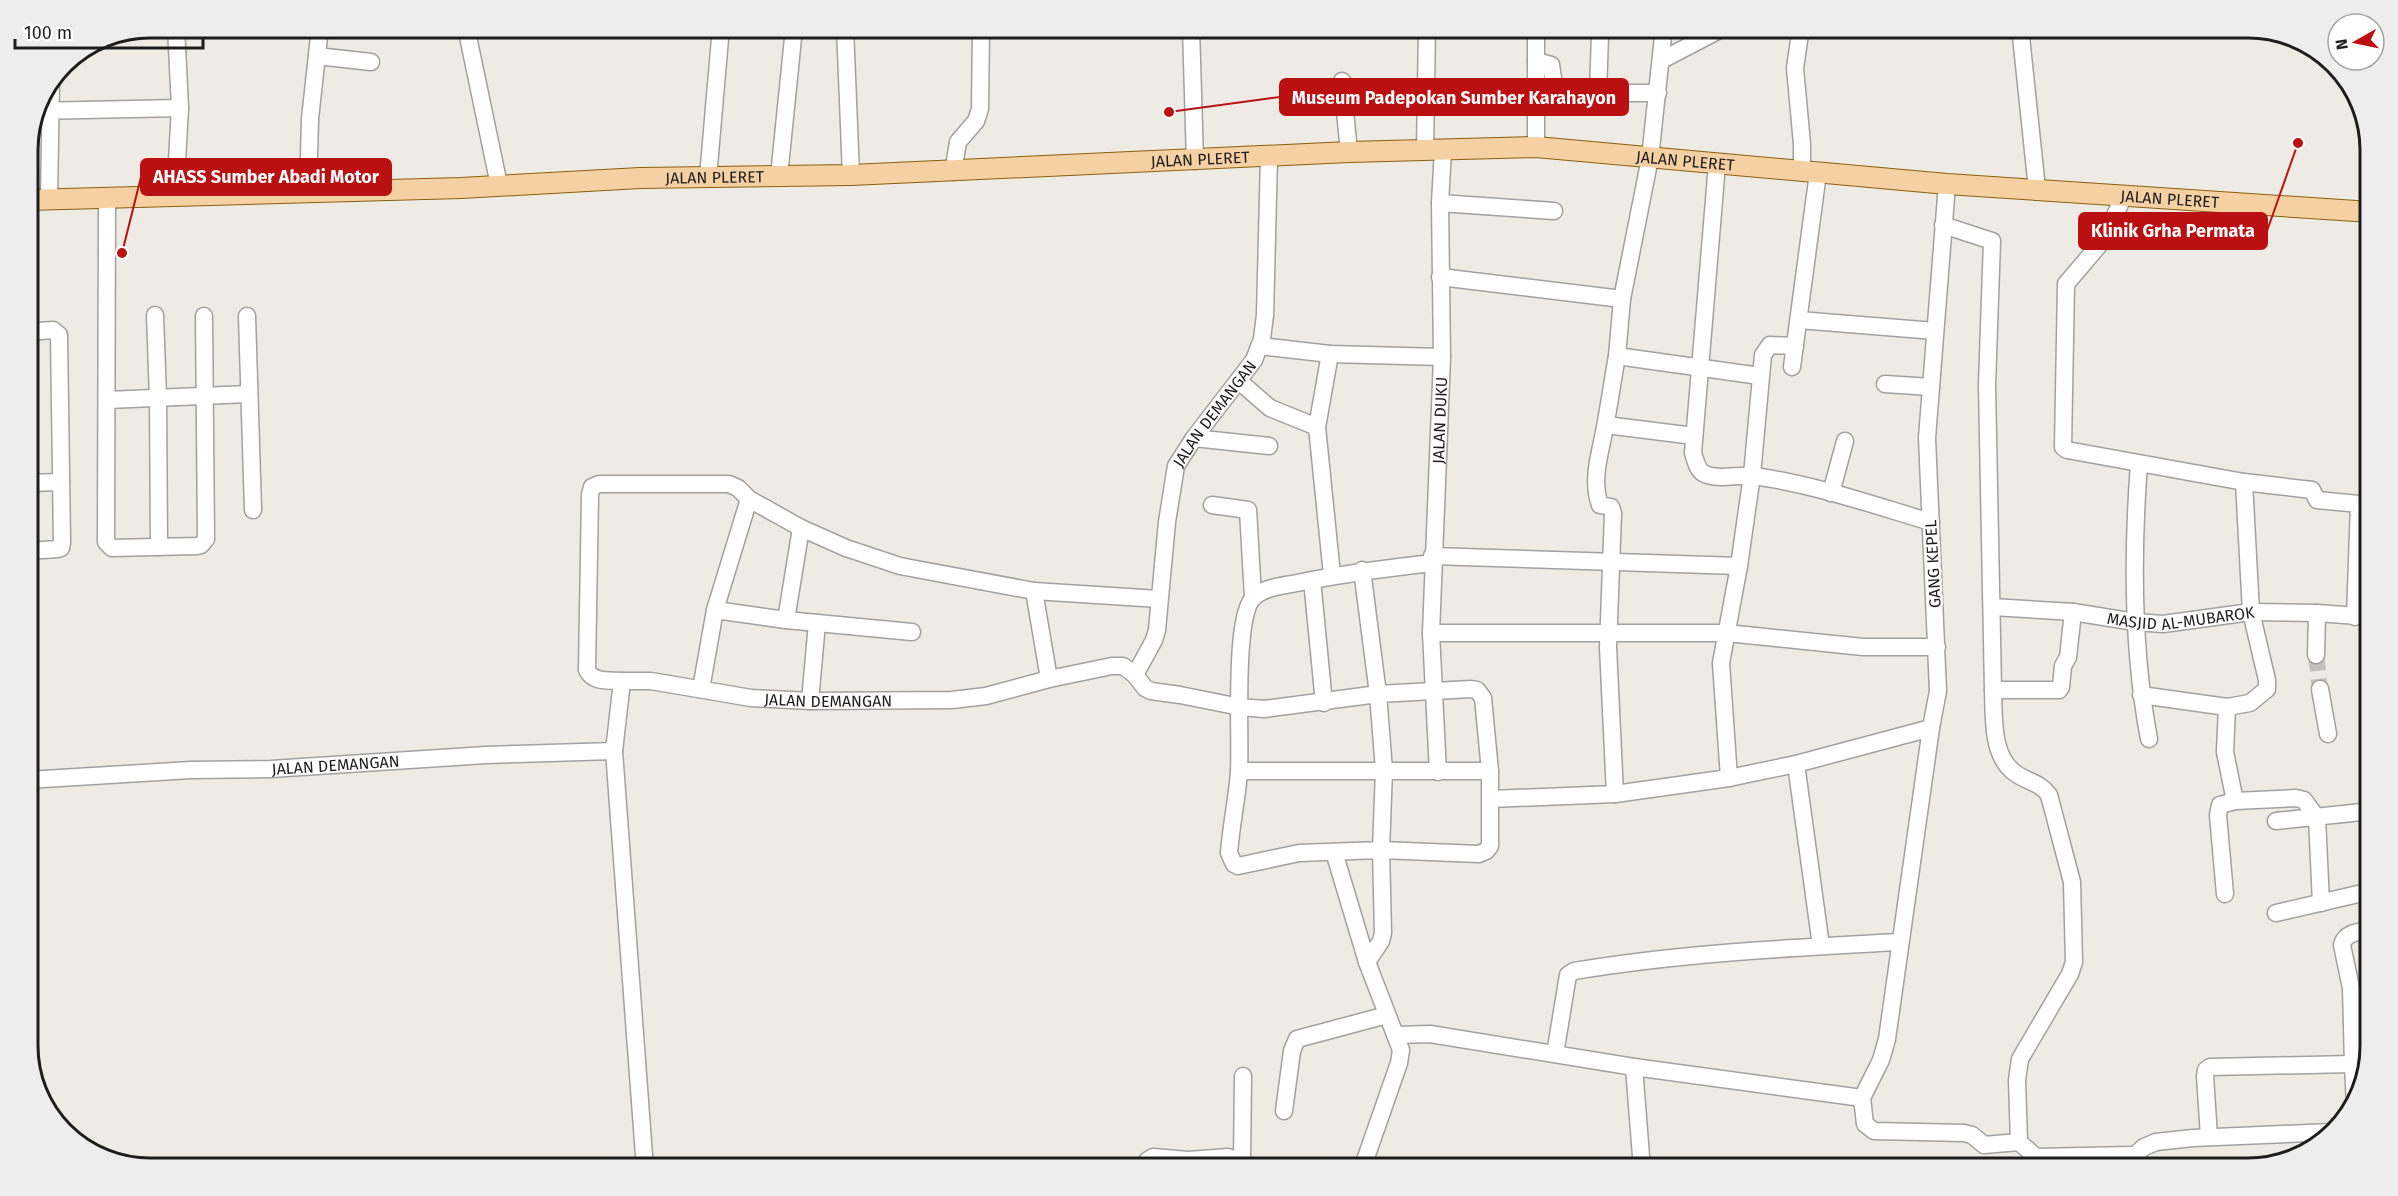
<svg xmlns="http://www.w3.org/2000/svg" width="2398" height="1196" font-family="'Fira Sans',sans-serif">
  <style>
    .lines { fill: none; stroke-linecap: round; stroke-linejoin: round }
    .minor-tunnel { stroke: #c4c1bc; stroke-width: 16; stroke-dasharray: 16 8; stroke-linecap: butt }
    .minor-casing { stroke: #a1a1a1; stroke-width: 19 }
    .major-casing { stroke: #8b5f0c; stroke-width: 22 }
    .minor { stroke: #fff; stroke-width: 16 }
    .major { stroke: #f4d0a3; stroke-width: 20 }
    .labels { text-anchor: middle; dominant-baseline: central; stroke-width: 5; stroke-linejoin: round; paint-order: stroke }
    .street-label { font-size: 16px; fill: #1d1d1d; stroke: #fff }
    .rim { fill: none; stroke: #1d1d1d; stroke-width: 3 }
    .leader { fill: none; stroke: #bb1012; stroke-width: 2 }
    .callout-dot { fill: #bb1012; stroke: #fff; stroke-width: 2 }
    .callout { fill: #bb1012; stroke: #bb1012; stroke-width: 2 }
    .callout-label { font-size: 18px; text-anchor: middle; font-weight: bold; fill: #fff }
  </style>
  <rect width="100%" height="100%" fill="#eeeae4"/>
  <g class="lines">
    <polyline class="minor-tunnel" points="2316,655 2320,689"/>
    <defs>
      <g id="minor">
        <polyline points="176,27 180,108 176,178 177,195"/>
        <polyline points="466,27 499,185"/>
        <polyline points="845,27 851,175"/>
        <polyline points="1191,27 1195,161"/>
        <polyline points="1536,27 1536,147"/>
        <polyline points="1664,27 1650,158 1622,299 1617,356 1760,376"/>
        <polyline points="1801,27 1795,68 1802,144 1802,171"/>
        <polyline points="2020,27 2037,189"/>
        <polyline points="317,56 371,62"/>
        <polyline points="1662,60 1725,27"/>
        <polyline points="1536,61 1551,65 1555,91 1559,93 1658,93"/>
        <polyline points="1342,81 1349,152"/>
        <polyline points="1598,93 1600,35"/>
        <polyline points="35,111 180,108"/>
        <polyline points="1425,150 1427,27"/>
        <path d="M 1717,164 L 1693,453 C 1695,459 1697,469 1703,473 C 1717,481 1738,474 1753,476 C 1814,484 1873,505 1931,522"/>
        <polyline points="953,172 958,142 976,121 980,109 981,27"/>
        <polyline points="779,176 793,38"/>
        <polyline points="708,177 721,27"/>
        <polyline points="308,192 310,119 320,27"/>
        <polyline points="2124,195 2105,238 2066,284 2063,447 2067,450 2244,482 2251,612 2267,680 2267,689 2250,703 2227,707 2141,695"/>
        <polyline points="107,197 106,542 112,548 197,546 201,545 206,539 204,316"/>
        <polyline points="49,200 51,80"/>
        <polyline points="1440,203 1554,211"/>
        <path d="M 1943,225 L 1992,241 L 1987,385 L 1993,690 C 1994,716 1991,756 2015,773 C 2027,782 2040,782 2049,795 L 2072,882 L 2074,962 L 2070,974 L 2020,1059 L 2017,1080 L 2019,1142"/>
        <polyline points="1440,277 1622,299"/>
        <polyline points="155,315 158,398 159,547"/>
        <polyline points="247,316 253,510"/>
        <polyline points="1799,320 1935,331"/>
        <polyline points="27,332 53,330 59,335 62,543 61,548 58,549 27,551"/>
        <polyline points="1260,346 1330,354 1442,357"/>
        <polyline points="1330,354 1317,427 1332,575"/>
        <polyline points="1792,367 1818,173"/>
        <polyline points="1240,382 1270,408 1317,427"/>
        <polyline points="1885,384 1931,387"/>
        <polyline points="107,400 249,394"/>
        <polyline points="1606,425 1694,436"/>
        <polyline points="1194,438 1269,446"/>
        <path d="M 2139,464 C 2132,556 2132,649 2149,739"/>
        <polyline points="2244,482 2312,490 2317,500 2359,504 2355,617"/>
        <polyline points="27,483 61,482"/>
        <polyline points="1831,493 1845,441"/>
        <polyline points="1212,505 1248,510 1253,597"/>
        <polyline points="1432,556 1739,566"/>
        <path d="M 1362,570 L 1378,694 L 1384,770 L 1381,850 L 1299,853 L 1238,866 L 1234,864 L 1229,853 C 1231,826 1237,799 1239,772 C 1241,739 1233,615 1254,597 C 1265,587 1283,586 1297,583 C 1342,574 1387,568 1433,563"/>
        <polyline points="1312,580 1324,703"/>
        <polyline points="1034,591 1049,679"/>
        <path id="s1" d="M 1992,607 L 2073,612 L 2135,622 L 2163,624 L 2251,612 L 2317,613 L 2371,617"/>
        <polyline points="715,610 786,620 912,632"/>
        <polyline points="786,620 801,528"/>
        <polyline points="1431,633 1727,633 1863,647 1937,647"/>
        <polyline points="2316,655 2317,613"/>
        <polyline points="1135,675 1145,688 1151,691 1180,695 1240,707 1264,709 1378,694 1471,689 1477,690 1483,698 1490,771 1490,846 1486,851 1479,854 1381,850 1383,933 1381,941 1367,962"/>
        <path d="M 622,681 C 609,680 593,683 587,670 L 590,495 L 592,487 L 599,484 L 729,484 L 738,488 L 749,499 L 801,528 L 846,548 L 900,566 L 1034,591 L 1159,599"/>
        <polyline points="701,689 715,610 749,499"/>
        <polyline points="2320,689 2328,734"/>
        <polyline points="1993,690 2059,690 2061,687 2063,666 2068,657 2073,612"/>
        <polyline points="810,701 817,623"/>
        <polyline points="2227,707 2225,752 2235,801"/>
        <polyline points="614,751 645,1169"/>
        <polyline points="1796,764 1821,946"/>
        <polyline points="1239,771 1490,771"/>
        <path id="s2" d="M 1438,772 L 1431,633 L 1442,357 L 1440,203 L 1443,150"/>
        <polyline points="1729,778 1721,663 1739,566 1752,475 1763,355 1770,345 1795,346"/>
        <path id="s3" d="M 27,780 L 191,770 L 271,769 L 486,755 L 614,751 L 622,681 L 651,681 L 751,698 L 810,701 L 952,700 L 986,696 L 1049,679 L 1112,666 L 1123,666 L 1135,675 L 1154,640 L 1157,630 L 1167,522 L 1176,466 L 1194,438 L 1254,360 L 1262,339 L 1265,315 L 1269,157"/>
        <polyline points="1615,794 1729,778 1796,764 1931,728"/>
        <path d="M 1491,799 L 1615,794 L 1608,647 L 1613,513 L 1611,507 L 1600,505 C 1590,477 1602,449 1606,421 C 1610,400 1613,378 1617,356"/>
        <polyline points="2276,821 2371,811"/>
        <polyline points="1334,852 1367,962 1401,1050 1399,1063 1362,1169"/>
        <polyline points="2225,894 2218,815 2220,805 2235,801 2296,798 2304,800 2317,818 2321,903"/>
        <polyline points="2276,913 2371,891"/>
        <polyline points="1396,1035 1430,1034 1634,1067 1862,1098 1865,1124 1874,1131 1964,1133 1972,1135 1984,1145 2019,1142 2036,1157 2132,1155 2133,1157 2144,1147 2156,1142 2193,1138 2331,1132"/>
        <path d="M 1555,1054 L 1568,975 L 1574,971 C 1681,953 1790,948 1899,942"/>
        <path d="M 2353,1064 L 2351,988 L 2342,945 C 2345,932 2359,932 2371,930"/>
        <polyline points="1634,1067 1642,1169"/>
        <polyline points="1862,1098 1881,1060 1887,1039 1931,728 1938,691 1927,438 1947,184"/>
        <polyline points="1284,1111 1292,1051 1297,1039 1387,1015"/>
        <polyline points="2209,1137 2205,1076 2206,1070 2210,1067 2353,1064 2355,1105"/>
        <polyline points="1242,1162 1243,1076"/>
        <polyline points="1143,1169 1147,1161 1153,1157 1188,1160 1228,1157 1242,1162 1245,1169"/>
      </g>
      <g id="major">
        <path id="s4" d="M 27,200 L 461,188 L 640,178 L 851,175 L 1349,152 L 1536,147 L 1947,184 L 2371,212"/>
      </g>
    </defs>
    <use href="#minor" class="minor-casing"/>
    <use href="#major" class="major-casing"/>
    <use href="#minor" class="minor"/>
    <use href="#major" class="major"/>
  </g>
  <g class="labels">
    <g class="street-label">
      <text stroke="none"><textPath href="#s4" startOffset="1174">JALAN PLERET</textPath></text>
      <text stroke="none"><textPath href="#s4" startOffset="1660">JALAN PLERET</textPath></text>
      <text stroke="none"><textPath href="#s4" startOffset="688">JALAN PLERET</textPath></text>
      <text stroke="none"><textPath href="#s4" startOffset="2146">JALAN PLERET</textPath></text>
      <text stroke="none"><textPath href="#s3" startOffset="1460">JALAN DEMANGAN</textPath></text>
      <text stroke="none"><textPath href="#s2" startOffset="352">JALAN DUKU</textPath></text>
      <text transform="translate(1933 564) rotate(-93)">GANG KEPEL</text>
      <text stroke="none"><textPath href="#s1" startOffset="190">MASJID AL-MUBAROK</textPath></text>
      <text stroke="none"><textPath href="#s3" startOffset="866">JALAN DEMANGAN</textPath></text>
      <text stroke="none"><textPath href="#s3" startOffset="309">JALAN DEMANGAN</textPath></text>
    </g>
  </g>
  <path d="M0 0H2398V1196H0ZM150 38H2248A112 112 0 0 1 2360 150V1046A112 112 0 0 1 2248 1158H150A112 112 0 0 1 38 1046V150A112 112 0 0 1 150 38Z" fill="#ededed" fill-rule="evenodd"/>
  <path class="rim" d="M150 38H2248A112 112 0 0 1 2360 150V1046A112 112 0 0 1 2248 1158H150A112 112 0 0 1 38 1046V150A112 112 0 0 1 150 38Z"/>
  <path class="leader" d="M1169 112L1280 97M122 253L141 177M2298 143L2267 231"/>
  <g class="callout-dot">
    <circle cx="1169" cy="112" r="6"/>
    <circle cx="122" cy="253" r="6"/>
    <circle cx="2298" cy="143" r="6"/>
  </g>
  <g class="callout">
    <rect x="1280" y="79" width="348" height="36" rx="6"/>
    <rect x="141" y="159" width="250" height="36" rx="6"/>
    <rect x="2079" y="213" width="188" height="36" rx="6"/>
  </g>
  <g class="callout-label">
    <text x="1454" y="104">Museum Padepokan Sumber Karahayon</text>
    <text x="266" y="183">AHASS Sumber Abadi Motor</text>
    <text x="2173" y="237">Klinik Grha Permata</text>
  </g>
  <g transform="translate(2356 42) rotate(261)"><circle r="28" fill="#ffffff" stroke="#a5a5a5" stroke-width="1.5"/>
  <path d="M0-4.5L10 22L0 15L-10 22Z" fill="#bb1012"/>
  <text y="-9" font-size="16" font-weight="bold" text-anchor="middle" fill="#1d1d1d">N</text>
  </g>
  <path d="M15 39v9h188v-9" fill="none" stroke="#1d1d1d" stroke-width="3"/>
  <text x="24" y="39" font-size="18" fill="#1d1d1d" stroke="#ffffff" stroke-width="4.5" paint-order="stroke">100 m</text>
</svg>
